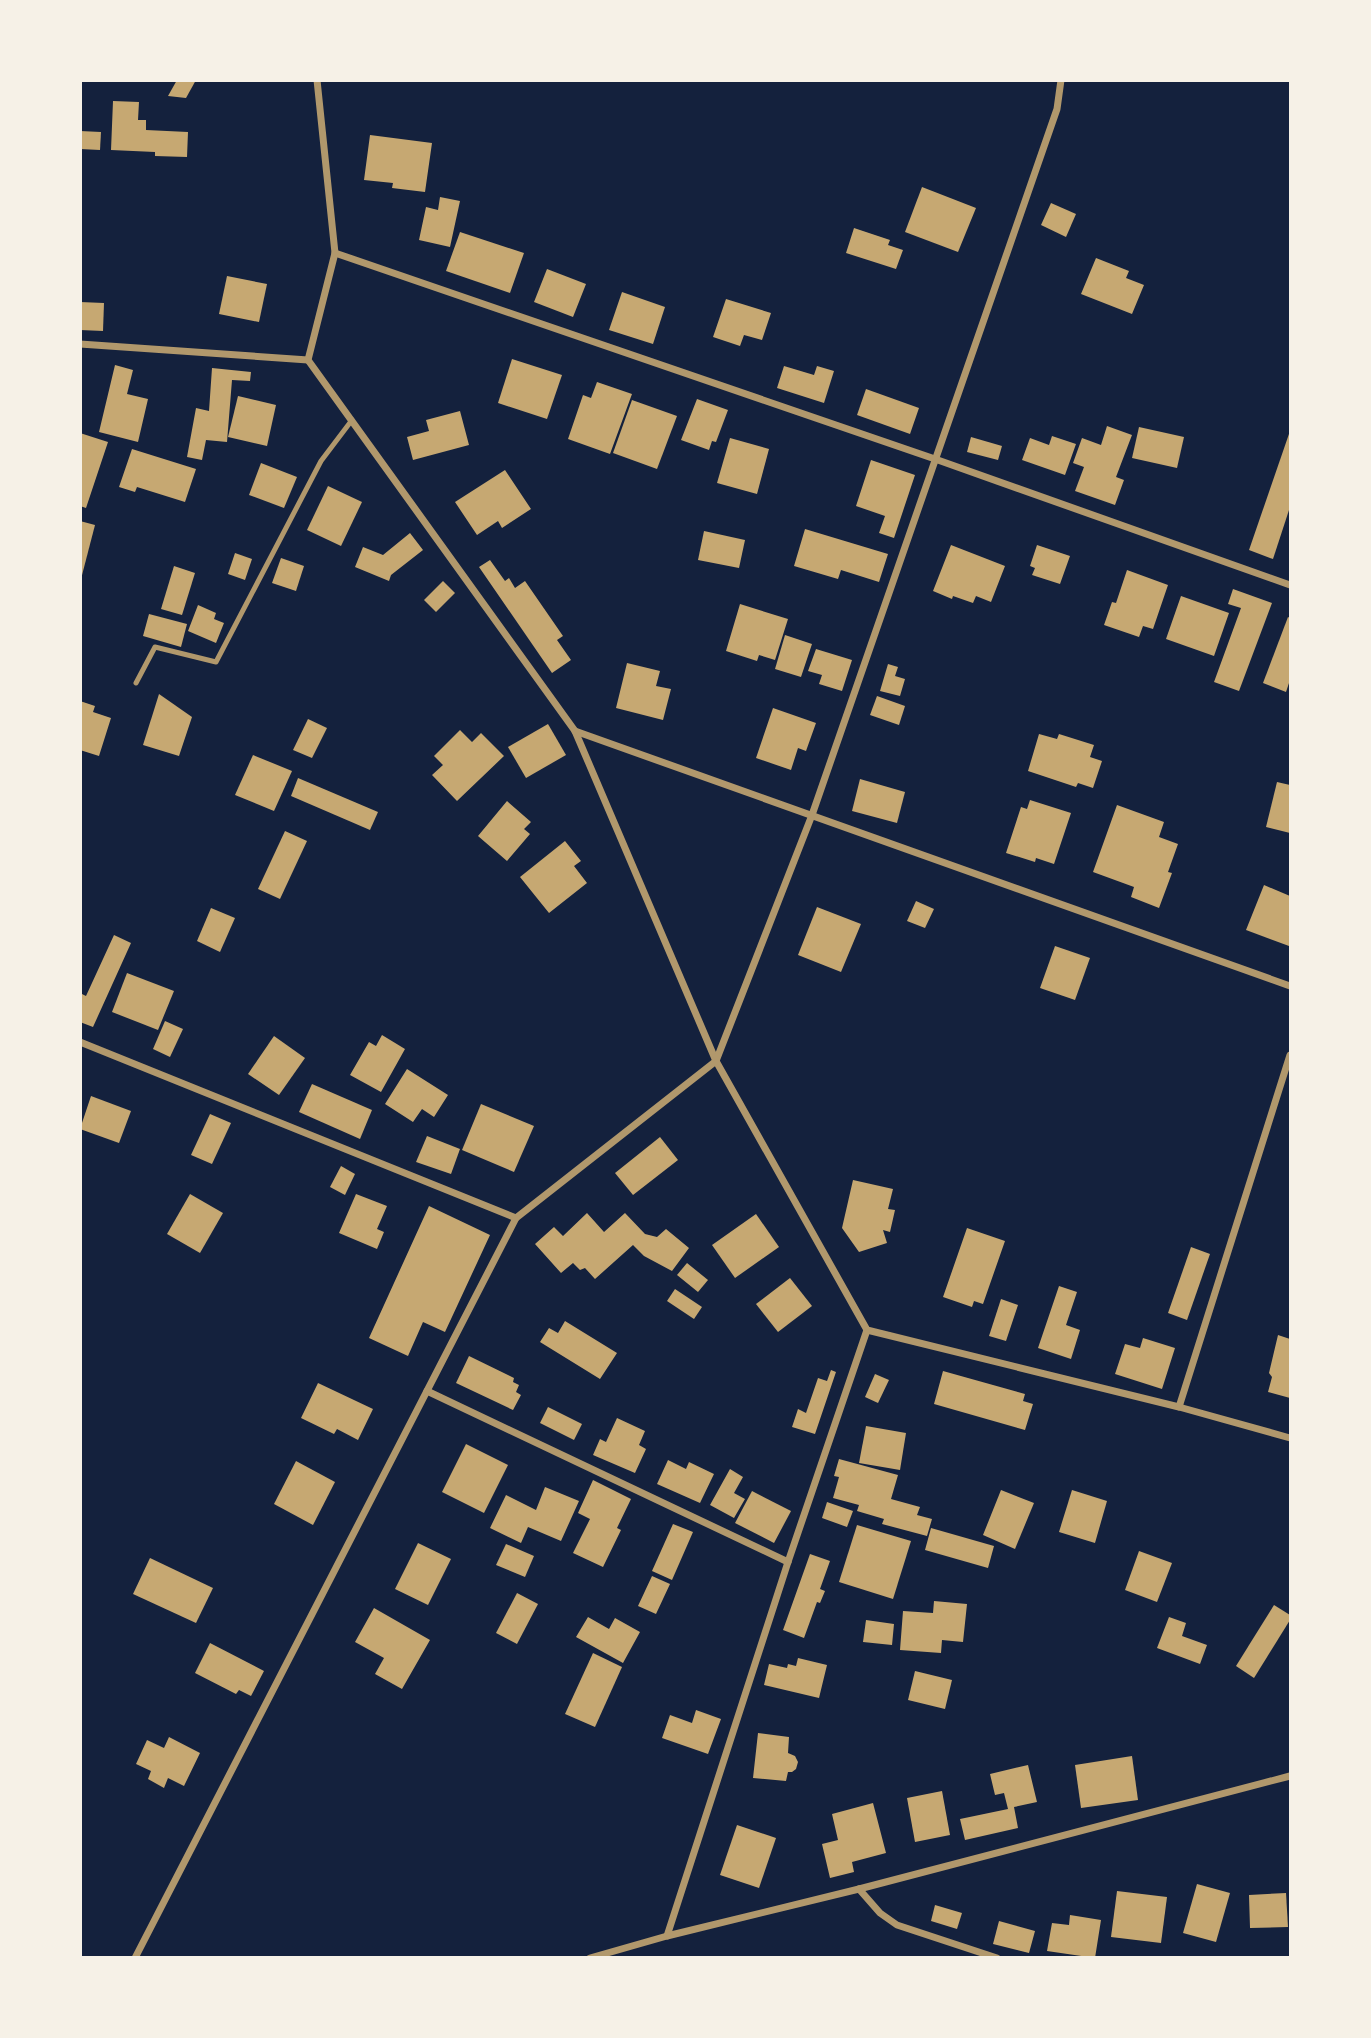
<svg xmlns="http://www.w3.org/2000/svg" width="1371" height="2038" font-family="'DejaVu Sans',sans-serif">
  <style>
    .building { fill: #c6a872 }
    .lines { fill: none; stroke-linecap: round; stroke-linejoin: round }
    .service { stroke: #b1986c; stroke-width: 5 }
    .minor { stroke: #b1986c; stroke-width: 7 }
  </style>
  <rect width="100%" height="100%" fill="#14213d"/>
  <g class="building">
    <polygon points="177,80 196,80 186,98 168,96"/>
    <polygon points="113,101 139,102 138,120 146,120 146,130 188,132 187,157 155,156 155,152 111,150"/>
    <polygon points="80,131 101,132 100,150 80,149"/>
    <polygon points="370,135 432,143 425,192 392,188 393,183 364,180"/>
    <polygon points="922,187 976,208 958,252 905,232"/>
    <polygon points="440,197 460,201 450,247 419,240 426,207 438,210"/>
    <polygon points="1051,203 1076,214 1066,237 1041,225"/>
    <polygon points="854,228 890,240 888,245 903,250 896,269 846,253"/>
    <polygon points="460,232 524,253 510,293 446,271"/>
    <polygon points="1096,258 1129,271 1126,278 1144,285 1132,314 1081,294"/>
    <polygon points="547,269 586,284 573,317 534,302"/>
    <polygon points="227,276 267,284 259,322 219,314"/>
    <polygon points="622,292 665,307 653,344 609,330"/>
    <polygon points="726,299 771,313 762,340 744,335 740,346 713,337"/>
    <polygon points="80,302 104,303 103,331 80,330"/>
    <polygon points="512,359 562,375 547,419 498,403"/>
    <polygon points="115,365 133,370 127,394 148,399 138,442 99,432"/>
    <polygon points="784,366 814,375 817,366 834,371 824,403 777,388"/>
    <polygon points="212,368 251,372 250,381 232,380 227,442 206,440 202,460 187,457 196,408 209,411"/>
    <polygon points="597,382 632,394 610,454 568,439 583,395 591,398"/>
    <polygon points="866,389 919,408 910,434 857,415"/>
    <polygon points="238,396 276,405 267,446 228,437"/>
    <polygon points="697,399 728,410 716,442 712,441 709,450 681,440"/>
    <polygon points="632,400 677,416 657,469 613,453"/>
    <polygon points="460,411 469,445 413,460 407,437 429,431 426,420"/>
    <polygon points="1107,426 1132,435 1116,477 1124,480 1115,505 1075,491 1084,467 1073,463 1082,438 1101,445"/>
    <polygon points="1139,427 1184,437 1177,468 1132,458"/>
    <polygon points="1290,431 1290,507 1273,559 1249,550"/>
    <polygon points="80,433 108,442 86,508 80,506"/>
    <polygon points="1052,436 1076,444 1065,475 1022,460 1030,438 1049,445"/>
    <polygon points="971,437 1002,446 998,460 967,452"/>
    <polygon points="730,438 769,449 757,494 717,483"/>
    <polygon points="132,449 196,469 185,502 137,487 135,492 119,487"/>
    <polygon points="871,460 915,475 894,538 879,533 885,516 856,506"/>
    <polygon points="261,463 297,477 284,508 249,495"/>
    <polygon points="505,470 531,509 502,528 498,521 477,535 455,502"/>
    <polygon points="328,486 362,502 341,546 307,530"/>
    <polygon points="80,521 95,525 81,579 80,579"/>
    <polygon points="805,529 888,554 879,582 841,570 838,579 794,566"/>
    <polygon points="704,531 745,540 739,568 698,560"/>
    <polygon points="410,533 423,550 391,575 389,581 355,567 363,547 383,555"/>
    <polygon points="951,545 1005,566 991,602 976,596 973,603 953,596 952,599 933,591"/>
    <polygon points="1037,545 1070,556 1060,584 1032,575 1035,568 1030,566"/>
    <polygon points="235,553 252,559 245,580 228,574"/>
    <polygon points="281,558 304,566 296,591 272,583"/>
    <polygon points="490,560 505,581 509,578 515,588 525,581 563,636 557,640 571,660 552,673 479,567"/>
    <polygon points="174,566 195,573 182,615 161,609"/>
    <polygon points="1127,570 1168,585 1153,629 1143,626 1139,637 1104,625 1112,602 1116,603"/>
    <polygon points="443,581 455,593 436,612 424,600"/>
    <polygon points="1233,589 1272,603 1239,691 1214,682 1241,608 1228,604"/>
    <polygon points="1181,596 1229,613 1214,656 1166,639"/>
    <polygon points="740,604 788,619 775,660 759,655 757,661 726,651"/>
    <polygon points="198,605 216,613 214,619 224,623 216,643 188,631"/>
    <polygon points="149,614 187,624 181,647 143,636"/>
    <polygon points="1288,617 1290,618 1290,680 1286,692 1263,683"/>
    <polygon points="785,635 812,644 801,677 775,669"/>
    <polygon points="816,649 852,660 842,691 819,684 822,675 808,671"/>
    <polygon points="627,663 660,671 656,686 671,689 663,720 616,708"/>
    <polygon points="888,664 898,667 895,676 905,679 900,696 880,691"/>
    <polygon points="159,694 192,717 179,756 143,745"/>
    <polygon points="877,696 905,706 899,725 870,715"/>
    <polygon points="80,701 95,706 93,712 111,718 99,756 80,750"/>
    <polygon points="773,708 816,723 806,751 798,748 791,770 756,758"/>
    <polygon points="308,719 327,728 312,758 293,750"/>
    <polygon points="548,724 566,755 526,778 508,747"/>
    <polygon points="460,730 472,742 481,733 504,756 457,801 432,775 443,765 434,756"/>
    <polygon points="1039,734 1057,739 1059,734 1094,745 1090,757 1102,761 1093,788 1078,783 1076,787 1028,771"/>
    <polygon points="253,755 292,771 274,811 235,795"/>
    <polygon points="298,778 378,812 370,830 291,796"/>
    <polygon points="860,779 905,792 897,823 852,811"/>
    <polygon points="1277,782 1290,785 1290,833 1266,827"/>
    <polygon points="1030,800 1071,813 1054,864 1036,858 1035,862 1006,853 1021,807 1027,809"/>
    <polygon points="507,801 531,822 524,829 530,834 507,861 478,836"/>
    <polygon points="1117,805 1164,822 1159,837 1178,844 1168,872 1172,873 1159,908 1131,897 1134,887 1093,872"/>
    <polygon points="285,831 307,841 280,899 258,889"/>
    <polygon points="565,841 581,861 574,866 587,883 549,913 520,877"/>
    <polygon points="1264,885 1290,896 1289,946 1246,930"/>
    <polygon points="916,901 934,909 925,928 907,921"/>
    <polygon points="817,907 861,924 841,972 798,955"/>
    <polygon points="211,908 235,918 220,952 197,941"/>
    <polygon points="114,935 131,943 93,1027 80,1022 80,993 86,996"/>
    <polygon points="1055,946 1090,958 1075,1000 1040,988"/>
    <polygon points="127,973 174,991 158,1030 112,1012"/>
    <polygon points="165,1021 183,1029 170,1057 153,1049"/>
    <polygon points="382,1035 405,1049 381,1092 350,1075 369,1042 376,1046"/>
    <polygon points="274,1036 305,1058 279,1095 248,1074"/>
    <polygon points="407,1069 448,1095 434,1117 422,1109 413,1122 385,1104"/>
    <polygon points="312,1084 372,1110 360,1139 299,1112"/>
    <polygon points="91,1096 131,1111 119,1143 80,1129"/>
    <polygon points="481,1104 534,1126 514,1172 462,1150"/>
    <polygon points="210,1114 231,1123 212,1164 191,1155"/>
    <polygon points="427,1136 460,1149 451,1174 416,1162"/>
    <polygon points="660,1137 678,1160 633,1195 615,1173"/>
    <polygon points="341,1166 355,1174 345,1195 330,1187"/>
    <polygon points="853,1180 893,1189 888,1209 895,1210 890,1232 883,1230 887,1243 859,1252 842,1228"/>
    <polygon points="190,1194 223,1213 200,1253 167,1234"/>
    <polygon points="356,1194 387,1206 377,1229 384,1232 377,1249 339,1233"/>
    <polygon points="429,1206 490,1235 445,1332 423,1322 408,1356 369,1338"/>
    <polygon points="587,1213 604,1232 625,1213 645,1234 657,1237 666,1229 689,1248 672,1271 644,1256 633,1245 595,1279 585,1268 580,1270 573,1263 561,1273 535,1244 554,1227 563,1236"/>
    <polygon points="756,1214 779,1247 735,1278 712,1245"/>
    <polygon points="967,1228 1005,1241 983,1304 974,1301 972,1307 943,1297"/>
    <polygon points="1191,1247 1210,1254 1187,1320 1168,1313"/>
    <polygon points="687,1263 708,1280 698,1292 677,1275"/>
    <polygon points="790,1278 812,1306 778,1332 756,1304"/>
    <polygon points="1059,1286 1077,1292 1066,1325 1080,1330 1071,1359 1038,1348"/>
    <polygon points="675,1289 702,1307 694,1319 667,1301"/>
    <polygon points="1001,1299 1018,1305 1006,1341 989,1336"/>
    <polygon points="565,1321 617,1353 600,1379 540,1342 549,1328 558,1333"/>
    <polygon points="1278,1335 1290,1339 1290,1398 1268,1392 1272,1377 1269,1373"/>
    <polygon points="1143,1338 1175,1348 1162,1389 1115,1374 1125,1344 1140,1348"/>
    <polygon points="469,1356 514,1378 513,1382 519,1385 516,1392 521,1395 513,1410 456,1383"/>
    <polygon points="831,1370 836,1372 815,1434 792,1427 798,1409 806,1413 818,1378 827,1381"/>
    <polygon points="943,1371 1025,1394 1023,1401 1033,1404 1025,1430 934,1404"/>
    <polygon points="875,1374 889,1380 878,1403 865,1397"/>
    <polygon points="318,1383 373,1409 358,1440 337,1429 334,1434 301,1418"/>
    <polygon points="548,1407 582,1424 574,1440 540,1423"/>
    <polygon points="617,1418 645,1431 639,1445 646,1449 635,1473 593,1455 600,1439 606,1442"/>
    <polygon points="866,1426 906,1433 900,1470 859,1463"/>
    <polygon points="466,1444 508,1465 484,1513 442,1492"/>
    <polygon points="839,1459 898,1475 891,1499 920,1507 917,1515 932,1519 927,1536 882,1524 884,1519 857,1511 859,1505 833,1498 839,1477 834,1476"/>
    <polygon points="668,1460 686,1469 689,1462 714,1474 700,1503 657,1484"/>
    <polygon points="296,1461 335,1482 313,1525 274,1504"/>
    <polygon points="730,1469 743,1477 734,1493 745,1499 734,1518 710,1505"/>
    <polygon points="593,1480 631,1499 617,1528 621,1530 603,1567 573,1553 590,1519 578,1513"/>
    <polygon points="545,1487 579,1501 561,1541 528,1527 521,1543 490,1528 506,1495 536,1510"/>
    <polygon points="1001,1490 1034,1503 1015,1549 983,1535"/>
    <polygon points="1072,1490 1107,1501 1095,1543 1059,1532"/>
    <polygon points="752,1491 791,1511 774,1543 735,1523"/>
    <polygon points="827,1502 853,1511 847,1527 822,1518"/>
    <polygon points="673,1524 693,1532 672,1580 652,1571"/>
    <polygon points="857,1525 911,1541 893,1599 839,1582"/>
    <polygon points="931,1528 994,1546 988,1568 925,1550"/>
    <polygon points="418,1543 451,1559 428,1605 395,1589"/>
    <polygon points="506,1544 534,1556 525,1577 496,1565"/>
    <polygon points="1139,1551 1172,1563 1157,1602 1125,1590"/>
    <polygon points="810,1554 830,1561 820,1589 825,1591 820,1603 817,1602 804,1638 783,1630"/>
    <polygon points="150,1558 213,1588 196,1623 133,1594"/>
    <polygon points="652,1576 670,1584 656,1614 638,1606"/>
    <polygon points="517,1593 538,1604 517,1644 496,1633"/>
    <polygon points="934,1601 967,1604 963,1642 942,1640 941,1653 900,1650 903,1611 933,1613"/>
    <polygon points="1274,1605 1290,1615 1290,1620 1254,1678 1236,1666"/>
    <polygon points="374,1608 430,1640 402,1689 375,1674 384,1658 355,1642"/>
    <polygon points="588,1617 609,1629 615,1618 640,1632 623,1663 576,1637"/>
    <polygon points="1169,1617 1186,1623 1182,1636 1207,1645 1200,1664 1157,1648"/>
    <polygon points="866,1620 894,1624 892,1645 863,1642"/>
    <polygon points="210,1643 264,1671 251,1696 239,1690 236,1694 195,1673"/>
    <polygon points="593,1653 622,1667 595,1727 565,1714"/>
    <polygon points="798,1658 827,1665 819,1698 764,1685 769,1664 787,1668 788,1664 796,1666"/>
    <polygon points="915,1671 952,1680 945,1709 908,1700"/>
    <polygon points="696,1710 721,1719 708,1754 662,1738 670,1715 692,1723"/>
    <polygon points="758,1733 789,1737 788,1753 795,1756 798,1762 796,1769 792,1772 788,1772 786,1781 753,1778"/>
    <polygon points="169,1737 200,1753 184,1786 168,1778 164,1788 148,1779 151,1771 136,1764 147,1740 164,1748"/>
    <polygon points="1132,1756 1138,1800 1081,1808 1075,1765"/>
    <polygon points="1028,1765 1037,1802 1014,1807 1018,1828 965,1840 960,1819 1008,1809 1004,1793 995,1795 990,1774"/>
    <polygon points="942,1791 950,1835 915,1842 907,1798"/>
    <polygon points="873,1803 886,1853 852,1862 854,1872 830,1878 822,1844 838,1840 832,1814"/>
    <polygon points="737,1825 776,1838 759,1888 720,1875"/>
    <polygon points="1197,1884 1230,1893 1216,1942 1183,1933"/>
    <polygon points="1117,1891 1167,1897 1161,1943 1111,1937"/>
    <polygon points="1286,1893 1288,1927 1250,1928 1249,1895"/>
    <polygon points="935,1905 962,1913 957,1929 931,1921"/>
    <polygon points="1070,1915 1101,1920 1095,1958 1047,1951 1052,1923 1069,1925"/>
    <polygon points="999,1921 1035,1931 1029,1953 993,1944"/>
  </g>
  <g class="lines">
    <polyline class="service" points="136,683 155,647 216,662 321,461 352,420"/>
    <g class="minor">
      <polyline points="317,80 335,253 308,360 575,731 716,1061 867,1330 1179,1407 1290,1438"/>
      <polyline points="335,253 935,459 1290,585"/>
      <polyline points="80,344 308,360"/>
      <polyline points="575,731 1290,986"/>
      <polyline points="80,1042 516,1218"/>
      <polyline points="427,1391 788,1562"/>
      <polyline points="1179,1407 1290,1055"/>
      <polyline points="859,1889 880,1913 897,1925 997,1958"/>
      <polyline points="667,1936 788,1562 867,1330"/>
      <polyline points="135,1958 516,1218 716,1061 812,815 1057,109 1061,80"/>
      <polyline points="590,1958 667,1936 859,1889 1290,1776"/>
    </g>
  </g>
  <rect width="1371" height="2038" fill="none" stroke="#f6f1e7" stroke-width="164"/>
</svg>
